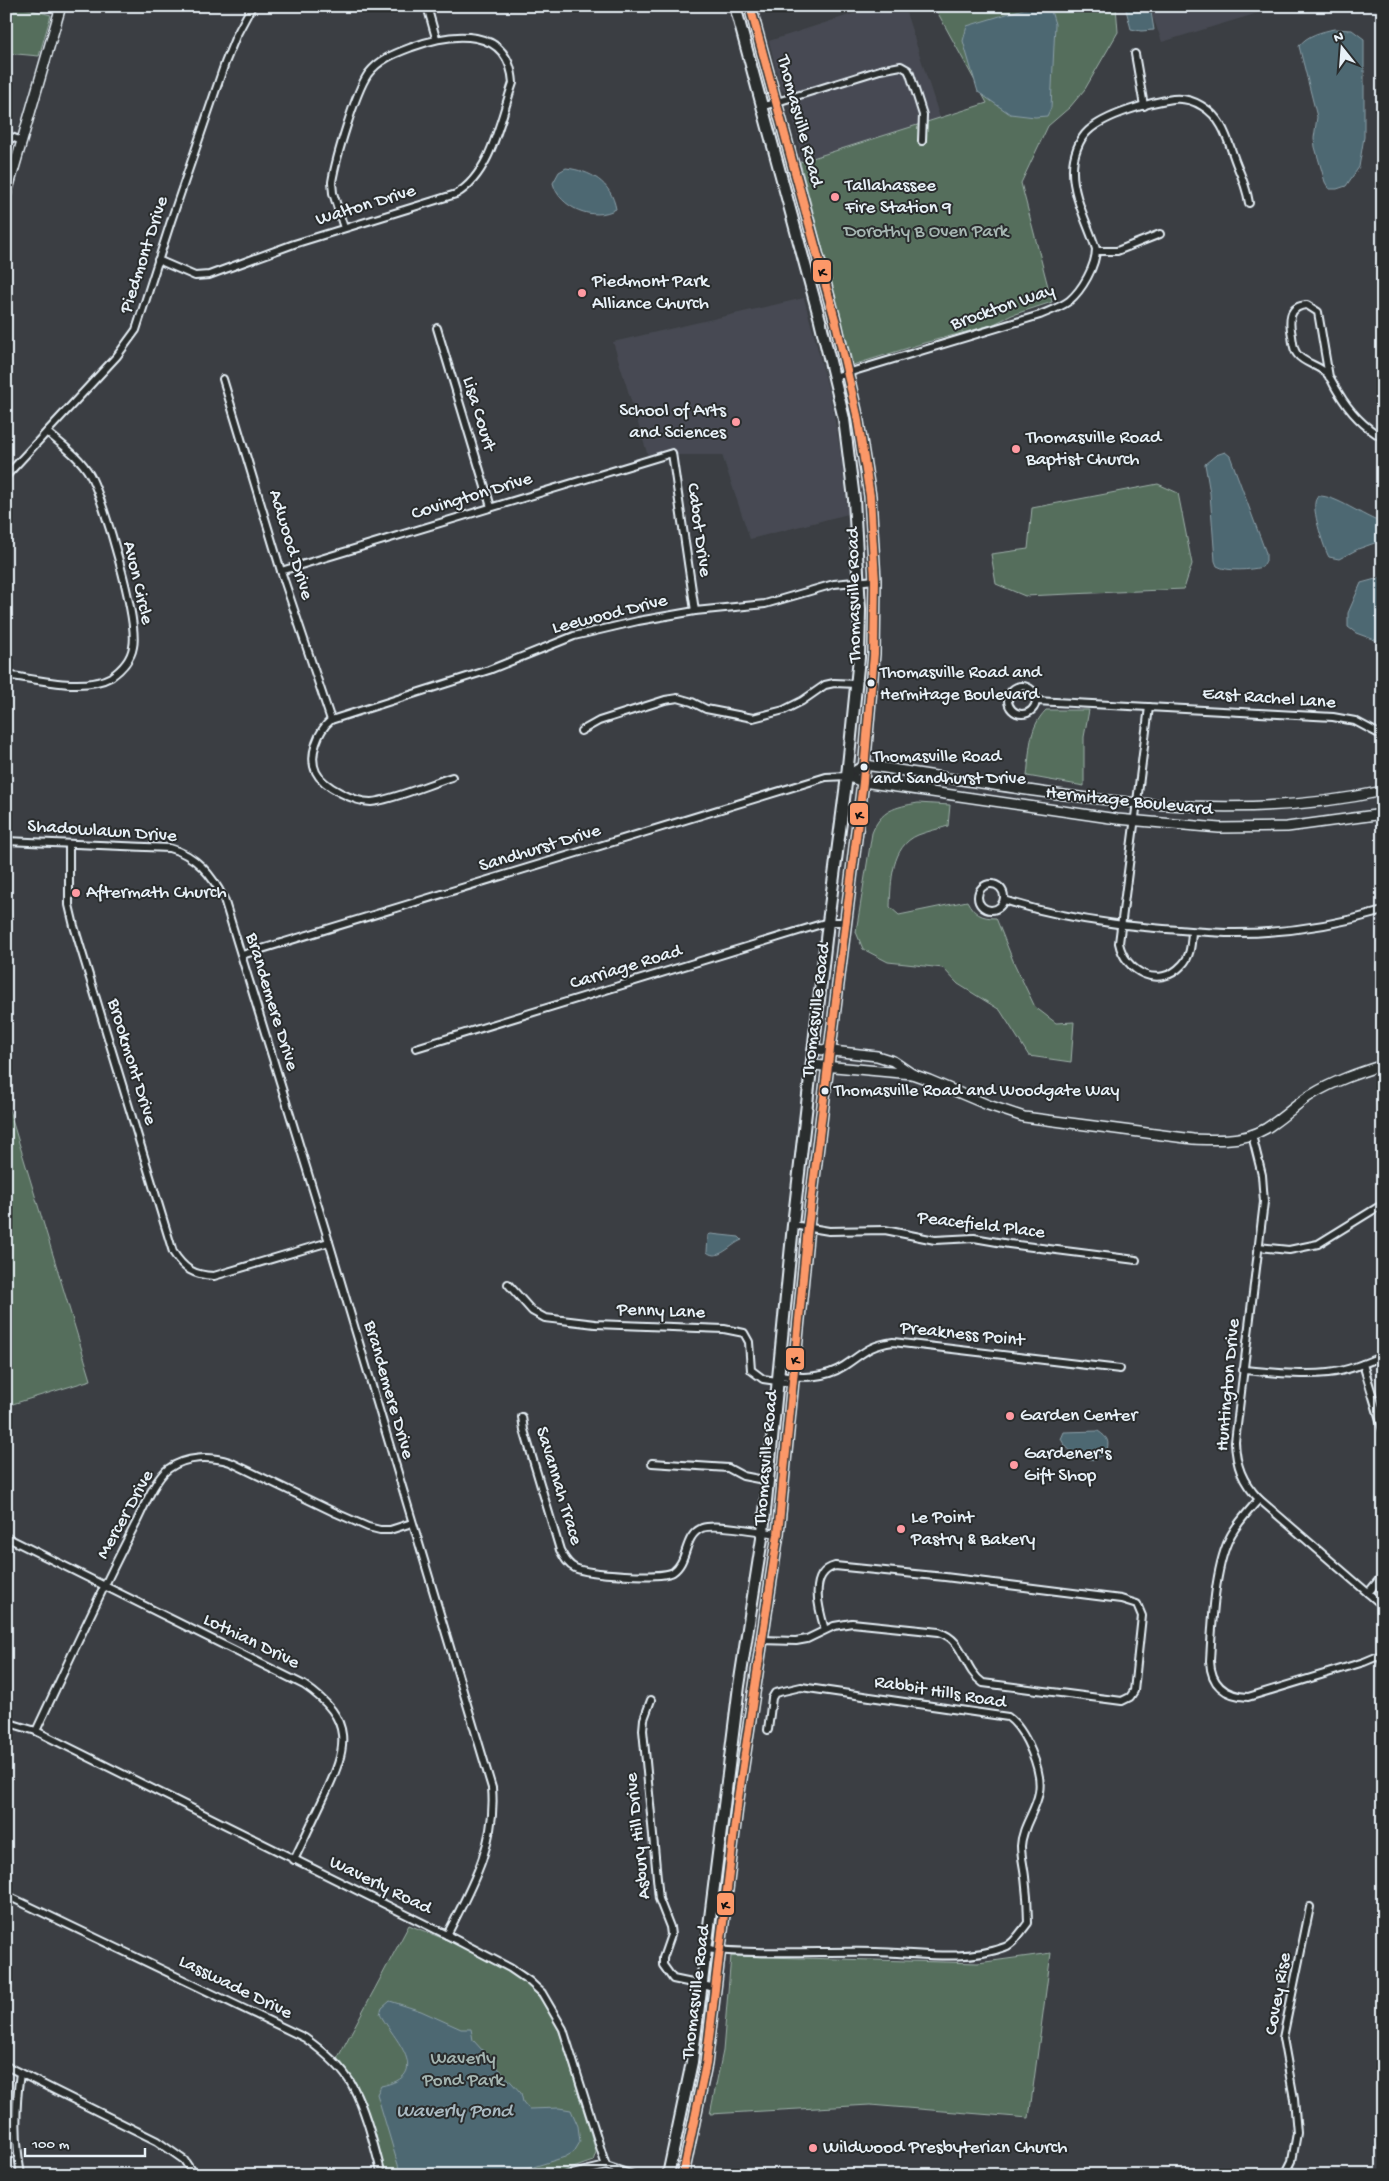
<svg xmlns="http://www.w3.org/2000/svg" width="1389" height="2181" font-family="'Gochi Hand',sans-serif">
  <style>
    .built { fill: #474a52 }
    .green { fill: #556e5c; stroke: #9eb0aa }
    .water { fill: #4d6872; stroke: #8b9fa8 }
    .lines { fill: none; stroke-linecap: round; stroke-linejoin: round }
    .street-casing { stroke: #e8f1f8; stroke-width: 10 }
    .secondary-casing { stroke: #e8f1f8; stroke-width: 12 }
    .primary-casing { stroke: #e8f1f8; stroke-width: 14 }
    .street { stroke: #2a2d2e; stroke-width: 6 }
    .secondary { stroke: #2a2d2e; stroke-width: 9 }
    .primary { stroke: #2a2d2e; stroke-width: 10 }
    .bus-1-casing { stroke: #2a2d2e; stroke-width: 11 }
    .bus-1 { stroke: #fc9868; stroke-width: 8 }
    .poi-dot { fill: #ff9aa2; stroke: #2a2d2e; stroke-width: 2 }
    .bus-dot { fill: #e8f1f8; stroke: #2a2d2e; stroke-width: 2 }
    .labels { text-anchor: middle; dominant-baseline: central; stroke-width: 4; stroke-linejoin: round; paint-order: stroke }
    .bus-label { font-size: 18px; fill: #e8f1f8; stroke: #2a2d2e; text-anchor: start }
    .street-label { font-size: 19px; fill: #e8f1f8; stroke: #2a2d2e }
    .poi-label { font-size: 19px; fill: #e8f1f8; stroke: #2a2d2e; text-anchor: start }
    .park-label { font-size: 19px; fill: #a6b6b2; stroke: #2a2d2e }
    .water-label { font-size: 20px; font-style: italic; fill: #aabac2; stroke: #2a2d2e }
    .line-badge { stroke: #2a2d2e; stroke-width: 2 }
    .pale-badge-label { font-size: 14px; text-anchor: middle; font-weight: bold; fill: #111 }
  </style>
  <rect width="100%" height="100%" fill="#3b3e43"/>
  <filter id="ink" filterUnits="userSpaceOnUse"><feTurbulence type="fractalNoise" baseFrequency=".02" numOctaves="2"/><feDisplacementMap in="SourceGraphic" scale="10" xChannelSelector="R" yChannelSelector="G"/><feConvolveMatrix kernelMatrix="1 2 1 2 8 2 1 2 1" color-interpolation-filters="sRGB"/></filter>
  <g filter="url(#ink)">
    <g class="built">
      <polygon points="877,6 904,6 940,118 800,162 798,137 791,112 792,108 788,92 781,90 769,41"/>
      <polygon points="1149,6 1281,6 1162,42"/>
      <polygon points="804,298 830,395 841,454 848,514 750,539 722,455 676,455 675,448 648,456 613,342"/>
    </g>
    <g class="green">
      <polygon points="6,6 30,6 25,8 51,15 39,56 6,53"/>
      <polygon points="934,6 1116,6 1118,32 1085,89 1070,107 1048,126 1021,183 1052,302 1012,315 992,325 924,343 853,365 800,162 987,103"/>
      <polygon points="1158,484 1178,493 1192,564 1184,589 1025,596 996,584 991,554 1028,549 1032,508"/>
      <path d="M 1046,710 L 1089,710 L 1084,737 L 1084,786 L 1027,776 C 1030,752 1028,728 1046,710 Z"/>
      <path d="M 918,803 L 950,805 L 948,826 C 939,829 928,831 918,835 C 891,846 891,882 890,907 L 899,915 L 967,901 C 974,914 981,918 996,918 L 1014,963 L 1035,1007 L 1056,1023 L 1074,1022 L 1071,1062 L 1029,1056 L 1000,1010 L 958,984 L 943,968 L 888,962 L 863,949 L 856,932 L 872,833 C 881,810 895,807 918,803 Z"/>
      <polygon points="6,1100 91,1380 6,1406"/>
      <path d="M 409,1925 C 451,1942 509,1961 538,1996 C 559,2020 565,2050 574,2079 C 581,2103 589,2127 596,2152 L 593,2161 L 553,2175 L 385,2175 C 373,2134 366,2092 337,2059 Z"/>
      <polygon points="1051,1953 1029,2118 870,2105 710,2114 723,2051 731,1956 978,1963"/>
    </g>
    <g class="water">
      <polygon points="1033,6 1051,11 1055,24 1051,108 1047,116 1035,117 1010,114 978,92 963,41 967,26"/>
      <polygon points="1125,6 1150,6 1154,30 1141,31 1131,29"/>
      <path d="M 1334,29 L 1352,30 L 1364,39 L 1364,137 L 1359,167 L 1346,186 L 1337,189 L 1329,189 L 1325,182 L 1315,147 L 1314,138 L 1317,117 L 1299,46 C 1307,35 1321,32 1334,29 Z"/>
      <path d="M 566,168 C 591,171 611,182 616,209 C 594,222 559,208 553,183 L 559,172 Z"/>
      <path d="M 1225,452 L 1230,456 L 1266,553 L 1266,561 L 1262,567 C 1251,570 1227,572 1217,566 L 1215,561 L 1210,493 L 1205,464 L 1216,455 Z"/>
      <path d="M 1318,496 C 1336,495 1363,517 1383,523 L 1383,540 L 1358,549 L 1339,559 L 1329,557 C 1324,549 1313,513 1315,503 C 1315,500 1317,498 1318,496 Z"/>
      <polygon points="1383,577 1383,643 1356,633 1348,627 1348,613 1361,583"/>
      <path d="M 711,1234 L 739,1237 L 742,1240 C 731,1244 718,1262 707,1252 L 708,1235 Z"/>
      <path d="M 1098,1431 C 1108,1438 1110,1441 1106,1453 L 1094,1460 C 1081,1458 1067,1452 1061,1439 L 1064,1432 Z"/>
      <path d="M 390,2001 L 421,2011 L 461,2029 L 471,2029 L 473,2040 L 521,2093 L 523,2102 L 529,2109 L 559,2108 L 571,2110 L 578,2126 L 580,2142 L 574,2152 L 565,2157 L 508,2175 L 401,2175 L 377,2094 L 381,2086 C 434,2075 394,2040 380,2014 L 382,2008 Z"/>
    </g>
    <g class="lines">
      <defs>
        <g id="street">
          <polyline points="427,6 436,38"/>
          <polyline points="1135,54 1144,106"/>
          <polyline points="761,107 880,70 901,66 908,70 910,74 923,115 922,141"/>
          <polyline points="6,135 22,141"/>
          <polyline points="1097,251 1117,251 1160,234"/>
          <path d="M 158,260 L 195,276 L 209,275 L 294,244 L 456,194 C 491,174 500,120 513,83 C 509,26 452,32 412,47 C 396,53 379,59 368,74 C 355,93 336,158 332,182 L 333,193 L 344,228"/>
          <polyline points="437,328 491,507"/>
          <path d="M 834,377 L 1040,315 C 1049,311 1061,307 1069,301 C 1082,290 1096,266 1096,249 C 1088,224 1072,195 1073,169 C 1073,156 1079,139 1088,131 C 1105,115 1150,102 1173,99 C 1183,98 1194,101 1202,106 C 1224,119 1228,142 1236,163 C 1242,177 1247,189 1249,203"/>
          <path d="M 1329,377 L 1318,312 L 1307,305 C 1288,306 1289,321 1292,336 C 1293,342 1293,349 1297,354 C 1304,364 1320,365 1328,375 C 1332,380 1334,386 1338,392 C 1349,411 1364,427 1383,438"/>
          <polyline points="223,379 281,571 331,720"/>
          <polyline points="6,476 117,356 136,330 171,221 225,63 236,36 252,6"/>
          <polyline points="281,571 672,453 695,611"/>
          <path d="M 6,675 C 36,679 84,692 111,677 C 121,670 131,659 133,647 C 139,620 104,501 90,475 C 80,457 62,445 47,432"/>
          <circle cx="1022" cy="700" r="14"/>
          <polyline points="1036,701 1333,717 1355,721 1383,736"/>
          <path d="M 1149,707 L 1119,943 C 1125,972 1159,990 1182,965 C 1191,956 1191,944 1192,932"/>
          <polyline points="581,731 599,721 665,700 678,698 692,702 706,709 753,718 784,710 802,701 825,685 834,683 857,684"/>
          <polyline points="1383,740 1383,749"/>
          <path d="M 452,777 C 432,783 390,801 371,802 C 355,802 323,787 316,772 C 308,755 319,730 331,720 L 489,670 L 574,636 L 638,621 L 695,611 L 765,604 L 834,584 L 875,580"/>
          <path d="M 6,841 L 169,848 C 196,855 212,875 224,899 L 329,1242 L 492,1788 C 497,1843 471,1888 447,1935"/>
          <path d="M 69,844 L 69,905 L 74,926 L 173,1252 C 184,1269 193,1275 214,1276 L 329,1242"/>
          <circle cx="991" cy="897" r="13"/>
          <path d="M 1004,900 C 1076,923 1151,929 1226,933 C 1280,934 1332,926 1383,911"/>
          <polyline points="242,955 826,777 847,776"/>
          <polyline points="416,1048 828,922 845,922"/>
          <path d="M 1252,1135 L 1262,1175 L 1264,1202 L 1235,1442 C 1236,1465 1242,1482 1259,1499 L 1383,1606"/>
          <polyline points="793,1225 829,1231 885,1230 935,1240 974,1238 1009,1244 1136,1260"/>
          <polyline points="1258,1247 1289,1250 1318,1244 1383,1204"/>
          <polyline points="508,1284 532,1311 545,1318 595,1324 724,1329 744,1333 749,1342 751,1370 763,1379 791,1383"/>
          <polyline points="1363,1364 1383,1430"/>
          <path d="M 1243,1370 C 1271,1372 1300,1376 1328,1373 C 1347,1371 1366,1363 1383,1356"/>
          <path d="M 779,1375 C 801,1378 824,1379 844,1366 C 864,1353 867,1346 893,1342 L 1120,1369"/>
          <path d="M 522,1417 L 524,1430 L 560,1550 C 564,1557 567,1564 575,1568 C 587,1574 662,1579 673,1572 C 689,1561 683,1536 702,1528 C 716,1523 761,1532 778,1534"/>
          <polyline points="652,1463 728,1468 743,1476 769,1481"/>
          <path d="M 1259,1499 C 1248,1512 1236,1524 1229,1539 C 1214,1571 1212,1626 1210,1661 C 1211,1685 1225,1696 1248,1697 L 1364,1662 L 1383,1654"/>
          <path d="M 6,1537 L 304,1685 C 355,1720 348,1747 324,1797 C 314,1818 304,1839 294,1860"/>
          <polyline points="1368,1593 1383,1575"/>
          <path d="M 761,1640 L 796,1641 L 807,1639 L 834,1626 L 852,1623 L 939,1632 C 966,1641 962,1668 983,1683 L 1122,1701 L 1130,1697 L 1134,1691 L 1142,1616 L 1137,1604 L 1121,1599 L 945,1577 L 835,1566 C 808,1573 819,1610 825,1630"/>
          <polyline points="1380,1656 1383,1663"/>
          <polyline points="651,1700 644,1719 643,1730 659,1899 670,1927 671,1935 663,1958 663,1965 673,1979 716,1988"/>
          <polyline points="6,1722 36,1731 447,1935 510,1968 529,1981 542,1993 563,2029 606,2166"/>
          <path d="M 36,1731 C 69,1661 101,1590 137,1521 C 144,1507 155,1479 168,1469 C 186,1456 210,1456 230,1462 L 336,1513 L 368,1527 L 380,1530 L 390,1530 L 412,1523"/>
          <path d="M 6,1895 L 305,2038 C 323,2051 343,2067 353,2087 C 367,2114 374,2146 382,2175"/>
          <path d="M 705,1949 C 763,1955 819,1951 876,1952 C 917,1953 966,1962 1005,1947 C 1014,1944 1022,1930 1028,1923 C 1028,1907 1027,1892 1025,1877 C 1024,1867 1021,1856 1021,1846 C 1022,1826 1036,1811 1039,1792 C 1043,1771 1025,1729 1008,1717 L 801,1687 L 775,1693 L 772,1698 L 768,1730"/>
          <polyline points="6,2066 157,2141 184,2160 194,2175"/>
          <path d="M 20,2073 C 15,2107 15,2141 21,2175"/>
          <polyline points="568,2175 606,2166 633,2175"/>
          <polyline points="1285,2175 1292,2161 1297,2133 1294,2099 1283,2038 1310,1907"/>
        </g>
        <g id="secondary">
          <polyline points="6,196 61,6"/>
          <path d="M 847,776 L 865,765 C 1035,790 1211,829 1383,791"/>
          <polyline points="847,776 863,782 1117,819 1219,828 1287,827 1383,814"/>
          <polyline points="815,1049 877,1056 893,1061 912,1074"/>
          <path d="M 813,1065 L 912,1074 L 929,1080 L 988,1105 L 1024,1117 L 1193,1139 C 1222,1140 1250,1142 1274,1123 C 1287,1114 1298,1103 1311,1095 C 1334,1081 1358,1073 1383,1065"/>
        </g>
        <g id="primary">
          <polyline points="668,2175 692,2062 739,1686 763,1532 793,1225 828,922 847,776 859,657 860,609 854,499 844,419 820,320 735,6"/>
          <polyline points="683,2175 706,2064 738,1799 778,1534 808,1227 863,782 874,654 875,580 870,496 857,415 836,323 750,6"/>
        </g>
      </defs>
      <use href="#street" class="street-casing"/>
      <use href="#secondary" class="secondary-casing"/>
      <use href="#primary" class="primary-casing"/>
      <use href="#street" class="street"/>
      <use href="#secondary" class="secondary"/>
      <use href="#primary" class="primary"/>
      <defs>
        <polyline id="bus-1" points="683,2175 706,2064 738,1799 778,1534 808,1227 863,782 874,654 875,580 870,496 857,415 836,323 750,6"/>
      </defs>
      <use href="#bus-1" class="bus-1-casing"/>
      <use href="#bus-1" class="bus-1"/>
    </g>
  </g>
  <g class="poi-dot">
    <circle cx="835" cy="197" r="5"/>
    <circle cx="582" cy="293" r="5"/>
    <circle cx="736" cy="422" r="5"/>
    <circle cx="1016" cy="449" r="5"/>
    <circle cx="76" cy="893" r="5"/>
    <circle cx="1010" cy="1416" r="5"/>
    <circle cx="1014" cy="1465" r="5"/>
    <circle cx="901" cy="1529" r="5"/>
    <circle cx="813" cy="2148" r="5"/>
  </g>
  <g class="bus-dot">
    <circle cx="871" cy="683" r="4.5"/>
    <circle cx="864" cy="767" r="4.5"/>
    <circle cx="825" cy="1091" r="4.5"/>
  </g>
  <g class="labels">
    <g class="bus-label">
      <text x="880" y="673">Thomasville Road and<tspan x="880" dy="22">Hermitage Boulevard</tspan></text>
      <text x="873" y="757">Thomasville Road<tspan x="873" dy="22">and Sandhurst Drive</tspan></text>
      <text x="834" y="1091">Thomasville Road and Woodgate Way</text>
    </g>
    <g class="street-label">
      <text transform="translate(799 121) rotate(75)">Thomasville Road</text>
      <text transform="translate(366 206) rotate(-17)">Walton Drive</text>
      <text transform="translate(145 255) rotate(-72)">Piedmont Drive</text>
      <text transform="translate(1003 308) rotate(-19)">Brockton Way</text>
      <text transform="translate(478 414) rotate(73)">Lisa Court</text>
      <text transform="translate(472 497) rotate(-17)">Covington Drive</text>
      <text transform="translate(698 530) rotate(82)">Cabot Drive</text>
      <text transform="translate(290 545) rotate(73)">Adwood Drive</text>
      <text transform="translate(137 583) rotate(77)">Avon Circle</text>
      <text transform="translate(855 595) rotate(-91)">Thomasville Road</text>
      <text transform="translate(610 615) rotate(-14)">Leewood Drive</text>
      <text transform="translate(1269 699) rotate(4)">East Rachel Lane</text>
      <text transform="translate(1129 802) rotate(6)">Hermitage Boulevard</text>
      <text transform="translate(102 832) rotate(4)">Shadowlawn Drive</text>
      <text transform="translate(540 849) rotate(-17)">Sandhurst Drive</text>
      <text transform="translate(626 968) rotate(-17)">Carriage Road</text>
      <text transform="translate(271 1002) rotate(73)">Brandemere Drive</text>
      <text transform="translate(817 1010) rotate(-83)">Thomasville Road</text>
      <text transform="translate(131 1062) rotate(73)">Brookmont Drive</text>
      <text transform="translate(981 1226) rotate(7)">Peacefield Place</text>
      <text transform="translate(661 1312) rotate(2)">Penny Lane</text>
      <text transform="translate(962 1335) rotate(6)">Preakness Point</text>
      <text transform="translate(1229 1385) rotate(-85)">Huntington Drive</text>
      <text transform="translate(388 1390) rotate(74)">Brandemere Drive</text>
      <text transform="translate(767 1458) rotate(-85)">Thomasville Road</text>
      <text transform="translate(558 1486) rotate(73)">Savannah Trace</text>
      <text transform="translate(126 1515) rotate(-61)">Mercer Drive</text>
      <text transform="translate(251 1642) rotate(26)">Lothian Drive</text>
      <text transform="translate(940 1693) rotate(9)">Rabbit Hills Road</text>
      <text transform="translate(639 1836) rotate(-96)">Asbury Hill Drive</text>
      <text transform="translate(380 1886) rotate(26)">Waverly Road</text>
      <text transform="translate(235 1988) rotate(26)">Lasswade Drive</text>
      <text transform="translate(697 1992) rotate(-83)">Thomasville Road</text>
      <text transform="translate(1279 1994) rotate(-80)">Covey Rise</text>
    </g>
    <g class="poi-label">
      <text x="845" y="186">Tallahassee<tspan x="845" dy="22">Fire Station 9</tspan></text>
      <text x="592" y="282">Piedmont Park<tspan x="592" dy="22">Alliance Church</tspan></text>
      <text x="726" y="411" text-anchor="end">School of Arts<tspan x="726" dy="22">and Sciences</tspan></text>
      <text x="1026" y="438">Thomasville Road<tspan x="1026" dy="22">Baptist Church</tspan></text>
      <text x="86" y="893">Aftermath Church</text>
      <text x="1020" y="1416">Garden Center</text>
      <text x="1024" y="1454">Gardener's<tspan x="1024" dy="22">Gift Shop</tspan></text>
      <text x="911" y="1518">Le Point<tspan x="911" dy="22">Pastry &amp; Bakery</tspan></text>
      <text x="823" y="2148">Wildwood Presbyterian Church</text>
    </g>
    <g class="park-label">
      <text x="926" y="232">Dorothy B Oven Park</text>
      <text x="463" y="2059">Waverly<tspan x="463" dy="22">Pond Park</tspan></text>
    </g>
    <g class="water-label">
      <text x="454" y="2112">Waverly Pond</text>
    </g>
  </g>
  <g class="line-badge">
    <rect x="812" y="259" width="20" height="24" rx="5" fill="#fc9868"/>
    <rect x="849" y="802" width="20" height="24" rx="5" fill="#fc9868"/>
    <rect x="785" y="1347" width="20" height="24" rx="5" fill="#fc9868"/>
    <rect x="716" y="1892" width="19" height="24" rx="5" fill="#fc9868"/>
  </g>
  <g class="pale-badge-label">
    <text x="822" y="276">K</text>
    <text x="859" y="819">K</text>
    <text x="795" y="1364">K</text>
    <text x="725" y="1909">K</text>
  </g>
  <rect width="1389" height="2181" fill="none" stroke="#2a2d2e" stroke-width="25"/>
  <rect x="12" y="12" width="1364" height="2156" fill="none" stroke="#e8f1f8" stroke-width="2" filter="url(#ink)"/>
  <g transform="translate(1342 48) rotate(343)" stroke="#2a2d2e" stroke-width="4" paint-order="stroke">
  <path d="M0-4L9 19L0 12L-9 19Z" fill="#e8f1f8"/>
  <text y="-8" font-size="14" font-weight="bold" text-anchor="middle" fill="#e8f1f8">N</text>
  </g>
  <path d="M25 2148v8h120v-8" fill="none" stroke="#e8f1f8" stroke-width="2.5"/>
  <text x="32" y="2148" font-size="15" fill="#e8f1f8" stroke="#2a2d2e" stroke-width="4" paint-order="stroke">100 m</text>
</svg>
